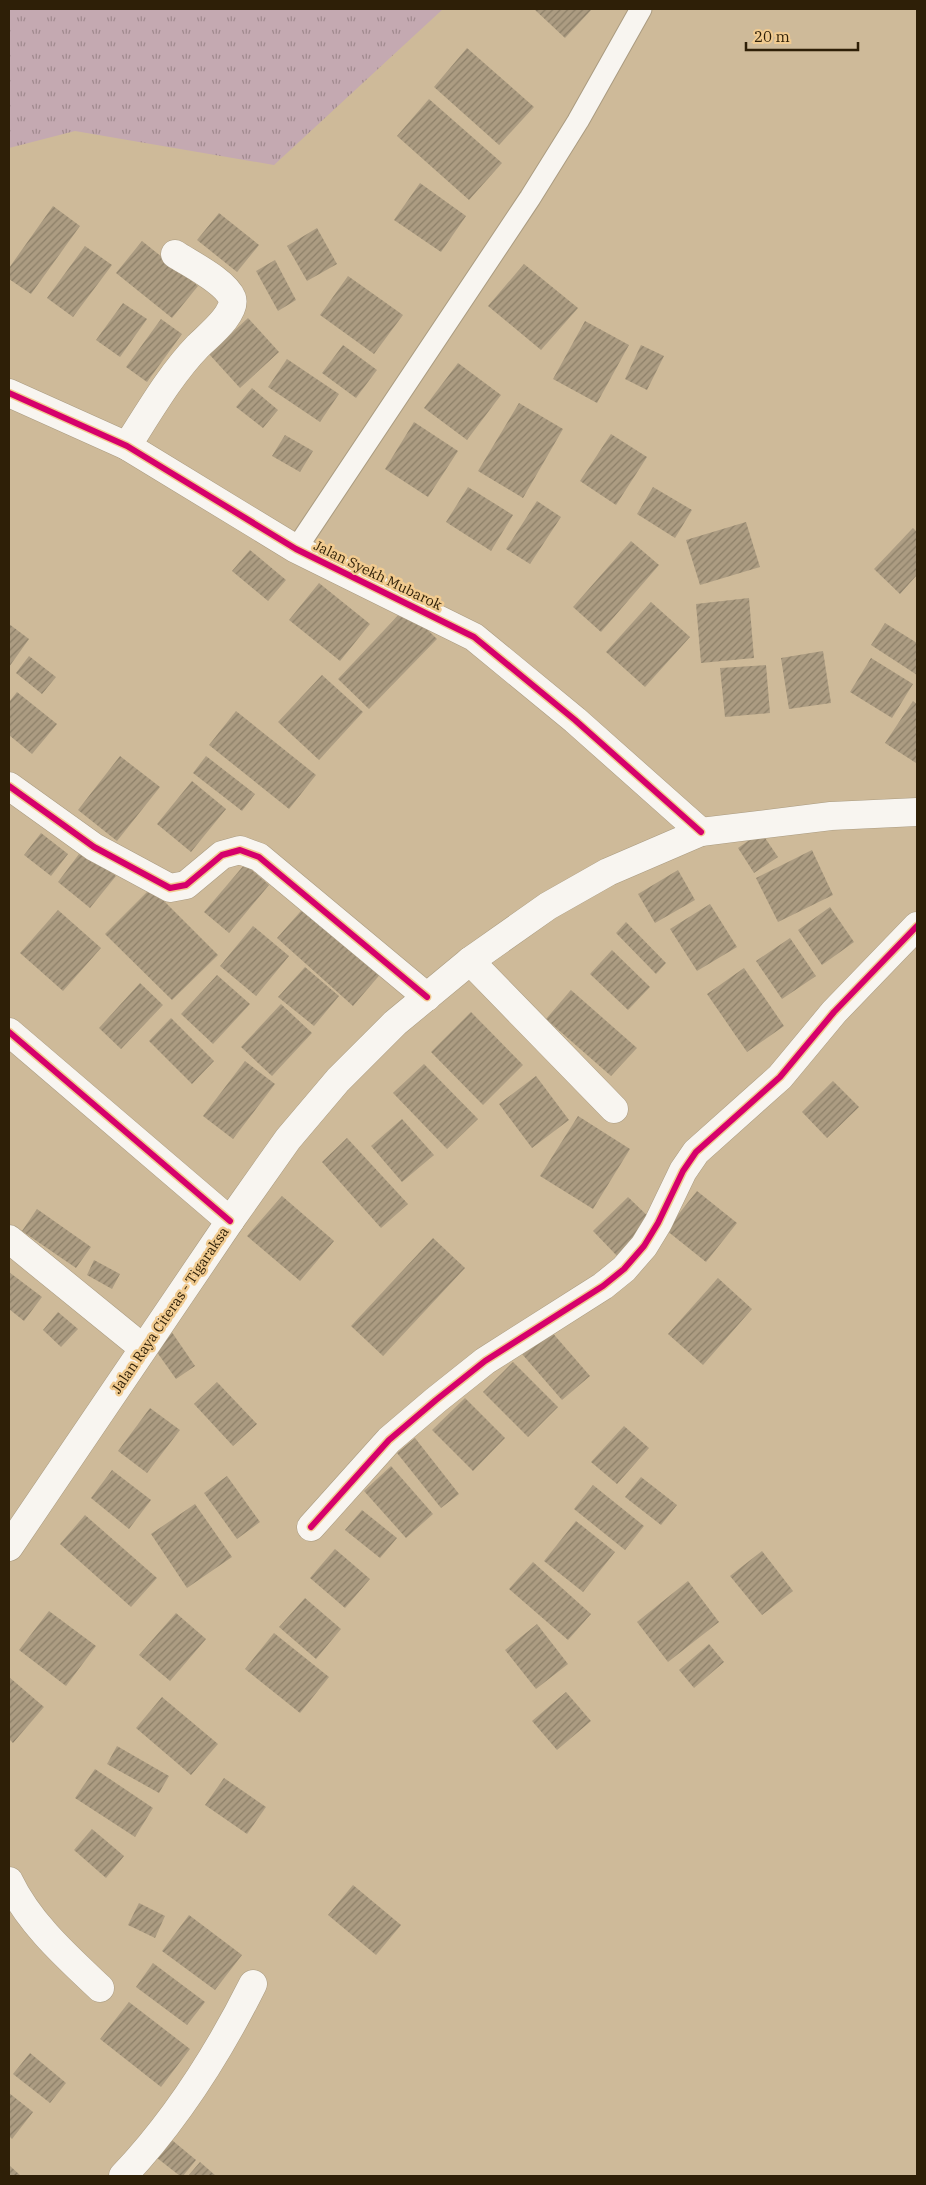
<svg xmlns="http://www.w3.org/2000/svg" width="926" height="2185" font-family="'IBM Plex Serif',serif">
  <style>
    .park { fill: url(#park-tufts) }
    .building { fill: url(#building-hatch) }
    .lines { fill: none; stroke-linecap: round; stroke-linejoin: round }
    .service-casing { stroke: #aa9b80; stroke-width: 23 }
    .minor-casing { stroke: #aa9b80; stroke-width: 29 }
    .primary-casing { stroke: #aa9b80; stroke-width: 29 }
    .service { stroke: #f8f5f0; stroke-width: 21 }
    .minor { stroke: #f8f5f0; stroke-width: 28 }
    .primary { stroke: #f8f5f0; stroke-width: 28 }
    .cycleway-casing { stroke: #f1cb90; stroke-width: 9 }
    .cycleway { stroke: #d6006c; stroke-width: 6 }
    .labels { text-anchor: middle; dominant-baseline: central; stroke-width: 5; stroke-linejoin: round; paint-order: stroke }
    .street-label { font-size: 14px; fill: #2e1f07; stroke: #f1cb90 }
  </style>
  <defs>
    <pattern id="park-tufts" width="24" height="20" patternUnits="userSpaceOnUse" patternTransform="scale(1.25)"><rect width="24" height="20" fill="#c4a9b1"/><path d="M3 7l-1-3M5 7V3M7 7l1-3M15 17l-1-3M17 17v-4M19 17l1-3" fill="none" stroke="#a0898e"/></pattern>
    <pattern id="building-hatch" width="6" height="6" patternUnits="userSpaceOnUse" patternTransform="scale(1.25)"><rect width="6" height="6" fill="#ac9c82"/><path d="M-1 1l2-2M0 6l6-6M5 7l2-2" fill="none" stroke="#8c7f68"/></pattern>
  </defs>
  <rect width="100%" height="100%" fill="#ceba99"/>
  <polygon class="park" points="9,9 443,9 274,165 75,131 9,148"/>
  <g class="building">
    <polygon points="534,9 592,9 565,38"/>
    <polygon points="467,48 534,107 499,145 434,87"/>
    <polygon points="429,99 502,163 469,200 397,136"/>
    <polygon points="420,183 466,216 441,252 394,220"/>
    <polygon points="53,206 80,226 31,294 9,279 9,268"/>
    <polygon points="219,213 259,245 237,272 197,240"/>
    <polygon points="317,228 337,264 307,281 287,246"/>
    <polygon points="142,241 198,286 172,318 116,273"/>
    <polygon points="85,246 112,265 73,317 47,298"/>
    <polygon points="275,260 296,300 278,311 256,271"/>
    <polygon points="524,264 578,308 541,350 488,306"/>
    <polygon points="348,276 403,315 374,354 320,315"/>
    <polygon points="123,303 147,319 120,357 96,340"/>
    <polygon points="248,318 279,352 240,388 209,354"/>
    <polygon points="161,319 182,334 147,382 126,367"/>
    <polygon points="585,321 629,345 597,403 553,379"/>
    <polygon points="343,345 377,370 356,398 322,373"/>
    <polygon points="641,345 664,356 647,390 625,379"/>
    <polygon points="287,359 339,394 320,422 268,387"/>
    <polygon points="458,363 501,395 467,440 424,408"/>
    <polygon points="252,388 278,410 263,428 236,407"/>
    <polygon points="519,403 563,429 523,498 478,471"/>
    <polygon points="414,422 458,451 428,497 385,469"/>
    <polygon points="611,434 647,457 616,505 580,481"/>
    <polygon points="285,435 313,451 300,472 272,456"/>
    <polygon points="468,487 513,515 491,551 446,522"/>
    <polygon points="653,487 692,510 675,538 637,514"/>
    <polygon points="537,501 561,517 530,564 506,549"/>
    <polygon points="746,522 760,567 700,585 686,540"/>
    <polygon points="913,528 917,532 917,575 900,594 874,569"/>
    <polygon points="631,541 659,565 601,632 573,607"/>
    <polygon points="250,550 286,580 268,601 232,571"/>
    <polygon points="319,583 370,624 340,661 289,620"/>
    <polygon points="749,598 754,658 701,663 696,604"/>
    <polygon points="651,602 690,637 645,687 606,652"/>
    <polygon points="405,608 437,639 369,709 338,679"/>
    <polygon points="885,623 917,643 917,675 871,645"/>
    <polygon points="9,624 29,639 9,667"/>
    <polygon points="823,651 831,703 789,709 781,658"/>
    <polygon points="29,656 56,677 42,694 16,673"/>
    <polygon points="871,658 913,684 892,718 850,692"/>
    <polygon points="766,665 770,713 725,717 720,668"/>
    <polygon points="322,675 363,712 319,760 278,722"/>
    <polygon points="17,692 57,724 32,754 9,735 9,702"/>
    <polygon points="913,701 917,704 916,763 885,743"/>
    <polygon points="236,711 316,775 289,809 209,745"/>
    <polygon points="120,756 160,787 117,841 78,810"/>
    <polygon points="206,756 255,794 242,811 193,773"/>
    <polygon points="192,781 226,809 191,852 157,824"/>
    <polygon points="761,832 778,857 754,873 738,848"/>
    <polygon points="41,833 68,854 51,876 24,855"/>
    <polygon points="82,850 116,876 90,908 58,882"/>
    <polygon points="812,850 833,895 778,922 756,878"/>
    <polygon points="245,864 269,885 229,933 204,912"/>
    <polygon points="678,870 695,900 655,923 638,894"/>
    <polygon points="151,888 218,955 172,1000 105,934"/>
    <polygon points="308,903 383,971 353,1006 277,938"/>
    <polygon points="710,904 737,947 697,971 670,929"/>
    <polygon points="830,907 854,942 822,965 798,930"/>
    <polygon points="58,910 101,948 63,991 20,953"/>
    <polygon points="626,922 666,963 656,974 616,933"/>
    <polygon points="253,926 289,956 256,996 220,966"/>
    <polygon points="790,938 816,976 782,999 756,961"/>
    <polygon points="612,950 650,987 628,1010 590,974"/>
    <polygon points="305,967 339,996 314,1026 278,997"/>
    <polygon points="744,968 784,1026 747,1052 707,994"/>
    <polygon points="217,975 250,1004 213,1044 181,1014"/>
    <polygon points="140,983 163,1005 121,1049 99,1028"/>
    <polygon points="571,990 637,1048 611,1076 546,1019"/>
    <polygon points="281,1004 312,1033 272,1076 241,1047"/>
    <polygon points="471,1012 523,1065 483,1105 431,1052"/>
    <polygon points="171,1018 214,1061 192,1084 149,1041"/>
    <polygon points="245,1061 275,1084 233,1139 203,1116"/>
    <polygon points="424,1064 478,1119 447,1149 393,1093"/>
    <polygon points="536,1076 569,1120 532,1148 499,1104"/>
    <polygon points="833,1081 859,1107 827,1138 802,1112"/>
    <polygon points="578,1116 630,1149 593,1209 540,1176"/>
    <polygon points="402,1119 434,1155 402,1182 371,1146"/>
    <polygon points="347,1138 408,1204 381,1228 322,1162"/>
    <polygon points="697,1191 737,1223 706,1262 666,1230"/>
    <polygon points="282,1196 334,1241 300,1281 247,1236"/>
    <polygon points="628,1197 655,1223 620,1259 593,1231"/>
    <polygon points="37,1209 91,1247 76,1268 22,1231"/>
    <polygon points="433,1238 465,1268 383,1356 351,1326"/>
    <polygon points="94,1260 120,1274 112,1289 87,1275"/>
    <polygon points="9,1272 42,1297 24,1321 9,1309"/>
    <polygon points="718,1278 752,1309 703,1365 668,1334"/>
    <polygon points="58,1312 78,1329 61,1347 43,1330"/>
    <polygon points="169,1328 195,1366 176,1379 149,1341"/>
    <polygon points="550,1330 590,1376 562,1400 522,1354"/>
    <polygon points="513,1362 558,1407 528,1437 483,1392"/>
    <polygon points="217,1382 257,1424 233,1446 194,1404"/>
    <polygon points="465,1398 505,1438 473,1471 432,1430"/>
    <polygon points="150,1408 180,1430 147,1473 118,1451"/>
    <polygon points="624,1426 649,1448 617,1484 591,1462"/>
    <polygon points="415,1438 459,1494 441,1508 397,1453"/>
    <polygon points="391,1466 433,1514 406,1538 364,1491"/>
    <polygon points="112,1470 151,1500 129,1529 91,1498"/>
    <polygon points="227,1476 260,1522 237,1539 204,1493"/>
    <polygon points="641,1477 677,1505 661,1525 625,1497"/>
    <polygon points="593,1485 644,1526 625,1550 574,1509"/>
    <polygon points="195,1504 232,1557 187,1588 151,1534"/>
    <polygon points="362,1510 397,1538 380,1558 345,1530"/>
    <polygon points="85,1515 157,1578 131,1607 60,1544"/>
    <polygon points="576,1521 615,1552 583,1592 544,1561"/>
    <polygon points="335,1549 370,1579 345,1608 310,1578"/>
    <polygon points="762,1551 793,1591 762,1615 730,1576"/>
    <polygon points="533,1562 591,1614 568,1640 509,1589"/>
    <polygon points="688,1581 719,1622 668,1662 637,1622"/>
    <polygon points="305,1598 341,1629 316,1659 279,1627"/>
    <polygon points="49,1611 96,1646 66,1686 19,1650"/>
    <polygon points="176,1613 206,1639 170,1681 139,1655"/>
    <polygon points="537,1624 568,1664 536,1689 505,1650"/>
    <polygon points="274,1633 329,1677 300,1713 245,1669"/>
    <polygon points="709,1644 724,1662 694,1688 679,1670"/>
    <polygon points="9,1677 44,1707 13,1743 9,1739"/>
    <polygon points="566,1692 591,1721 557,1750 532,1721"/>
    <polygon points="162,1697 218,1744 191,1775 136,1728"/>
    <polygon points="117,1746 169,1776 159,1793 107,1764"/>
    <polygon points="95,1769 153,1808 135,1837 75,1798"/>
    <polygon points="224,1778 266,1807 247,1834 205,1805"/>
    <polygon points="92,1829 124,1856 106,1878 74,1850"/>
    <polygon points="353,1885 401,1925 376,1955 328,1915"/>
    <polygon points="139,1903 165,1916 155,1938 128,1925"/>
    <polygon points="189,1915 242,1955 215,1990 162,1951"/>
    <polygon points="153,1963 205,2002 187,2025 136,1987"/>
    <polygon points="129,2002 190,2049 161,2087 100,2039"/>
    <polygon points="30,2053 66,2083 50,2103 13,2074"/>
    <polygon points="9,2093 33,2112 12,2139 9,2136"/>
    <polygon points="167,2136 196,2160 183,2176 180,2176 152,2154"/>
    <polygon points="200,2162 216,2176 188,2176"/>
    <polygon points="9,2165 21,2176 9,2176"/>
  </g>
  <g class="lines">
    <defs>
      <polyline id="service" points="296,549 530,198 578,121 641,9"/>
      <g id="minor">
        <polyline points="9,393 127,446 296,549 474,637 575,720 701,832"/>
        <path d="M 127,446 C 149,412 170,375 198,346 C 208,336 237,313 232,298 C 225,281 190,264 175,254"/>
        <polyline points="9,786 94,847 170,888 186,885 222,855 240,850 259,857 427,997"/>
        <polyline points="470,961 614,1109"/>
        <polyline points="9,1032 230,1221"/>
        <polyline points="9,1239 143,1348"/>
        <polyline points="311,1527 389,1440 436,1400 485,1361 603,1286 624,1269 644,1246 658,1223 683,1171 696,1152 780,1077 834,1012 917,926"/>
        <path d="M 9,1881 C 29,1923 66,1956 100,1988"/>
        <path d="M 123,2176 C 177,2119 218,2054 253,1984"/>
      </g>
      <polyline id="primary" points="9,1547 230,1221 288,1139 338,1080 395,1023 470,961 548,906 608,872 701,832 831,816 917,812"/>
    </defs>
    <use href="#service" class="service-casing"/>
    <use href="#minor" class="minor-casing"/>
    <use href="#primary" class="primary-casing"/>
    <use href="#service" class="service"/>
    <use href="#minor" class="minor"/>
    <use href="#primary" class="primary"/>
    <defs>
      <g id="cycleway">
        <polyline points="9,393 127,446 296,549 474,637 575,720 701,832"/>
        <polyline points="9,786 94,847 170,888 186,885 222,855 240,850 259,857 427,997"/>
        <polyline points="9,1032 230,1221"/>
        <polyline points="311,1527 389,1440 436,1400 485,1361 603,1286 624,1269 644,1246 658,1223 683,1171 696,1152 780,1077 834,1012 917,926"/>
      </g>
    </defs>
    <use href="#cycleway" class="cycleway-casing"/>
    <use href="#cycleway" class="cycleway"/>
  </g>
  <g class="labels">
    <g class="street-label">
      <text transform="translate(378 575) rotate(26)">Jalan Syekh Mubarok</text>
      <text transform="translate(170 1310) rotate(-56)">Jalan Raya Citeras - Tigaraksa</text>
    </g>
  </g>
  <rect width="926" height="2185" fill="none" stroke="#2e1f07" stroke-width="20"/>
  <path d="M746 42v8h112v-8" fill="none" stroke="#2e1f07" stroke-width="2.5"/>
  <text x="754" y="42" font-size="15" fill="#2e1f07" stroke="#f1cb90" stroke-width="4" paint-order="stroke">20 m</text>
</svg>
